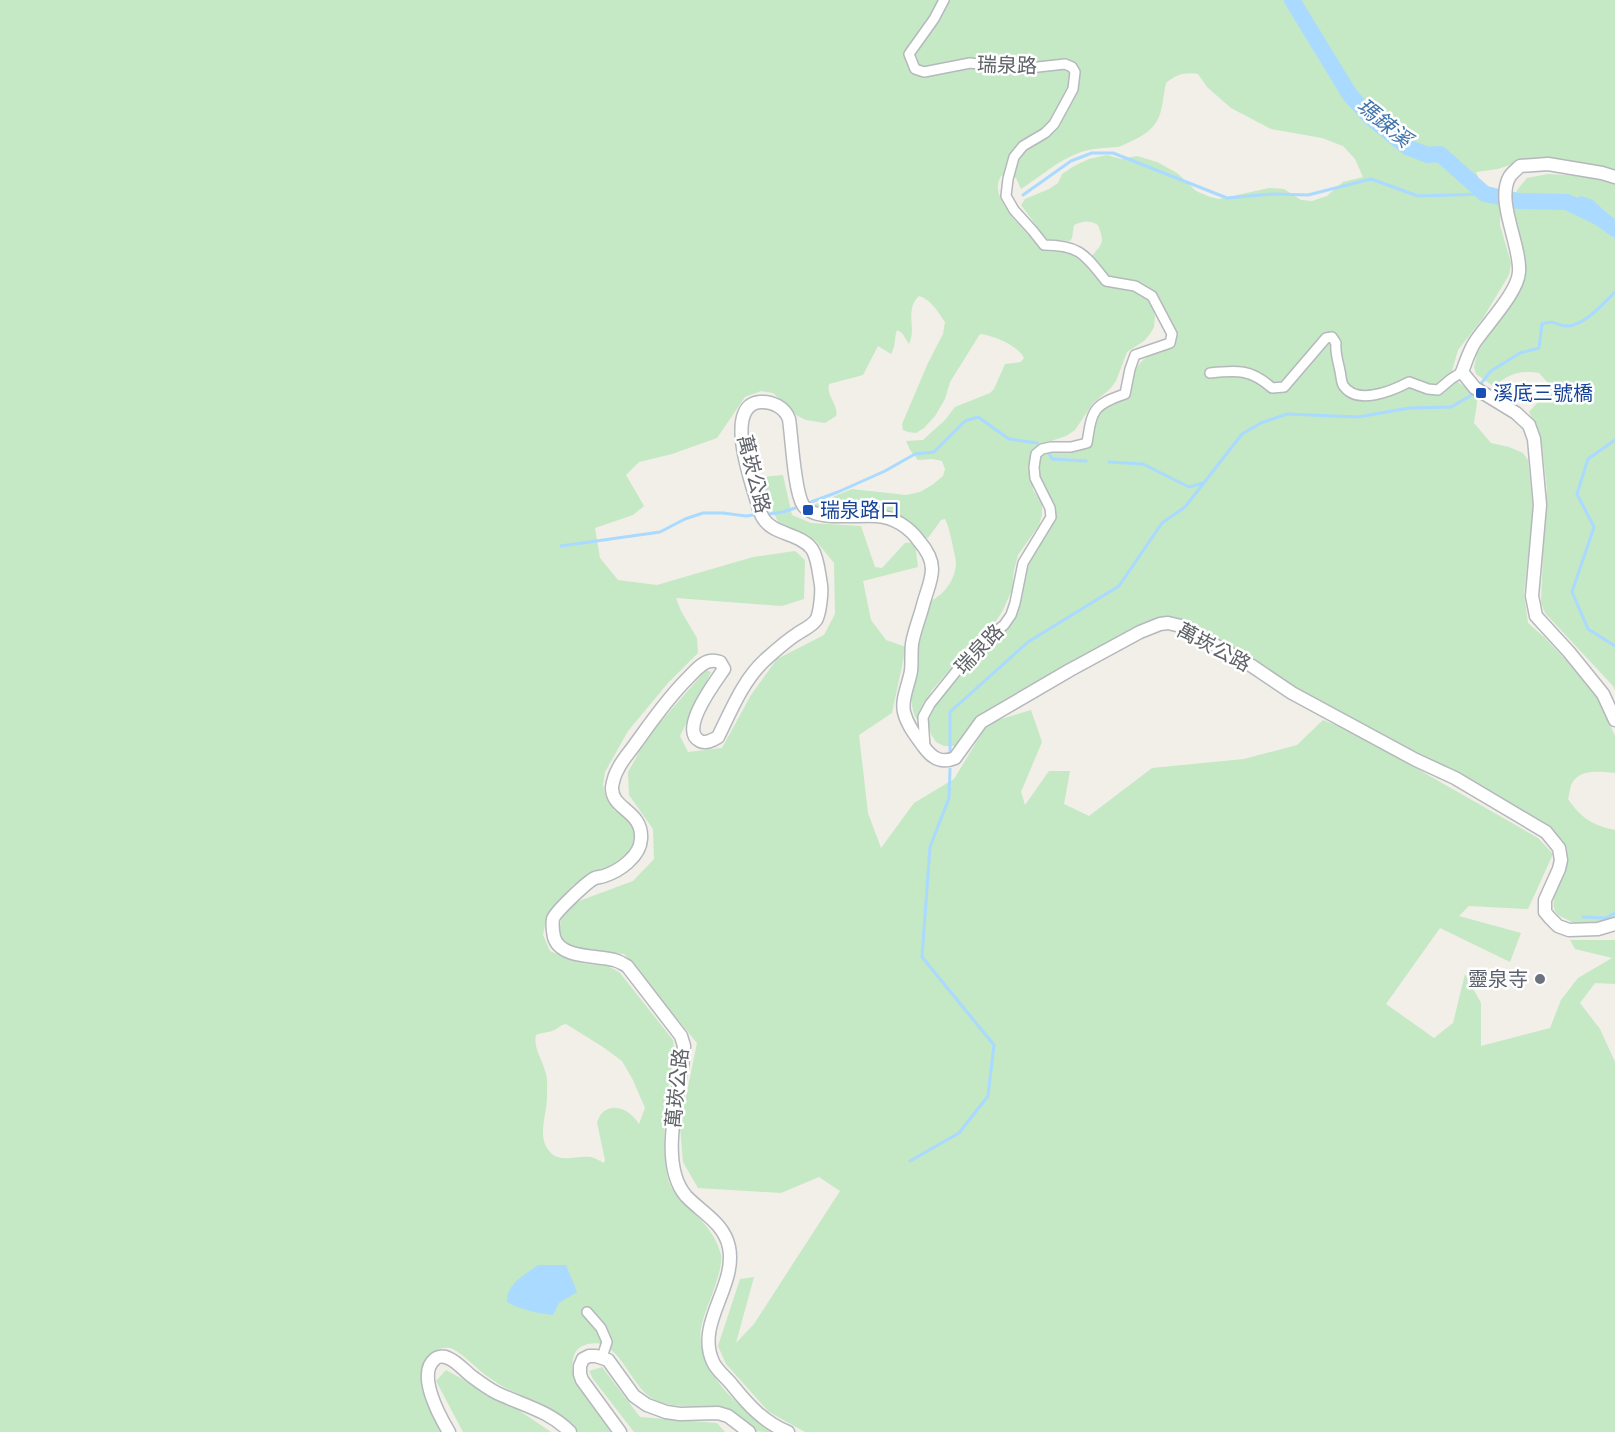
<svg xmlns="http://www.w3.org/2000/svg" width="1615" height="1432" font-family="'Fira Sans','Noto Sans TC',sans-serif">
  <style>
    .green { fill: #c5e8c5; fill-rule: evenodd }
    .water { fill: #aadaff }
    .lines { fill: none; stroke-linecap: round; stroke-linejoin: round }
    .stream { stroke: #aadaff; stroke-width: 3 }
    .river { stroke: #aadaff; stroke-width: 16 }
    .minor-casing { stroke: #b5b8bc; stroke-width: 12 }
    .tertiary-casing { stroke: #b5b8bc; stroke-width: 15 }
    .minor { stroke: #fff; stroke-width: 9 }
    .tertiary { stroke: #fff; stroke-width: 12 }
    .transit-dot { fill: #1a4fb4; stroke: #fff; stroke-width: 2 }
    .worship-dot { fill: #6b7280; stroke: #fff; stroke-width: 2 }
    .labels { text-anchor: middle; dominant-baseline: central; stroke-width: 5; stroke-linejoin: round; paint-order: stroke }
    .street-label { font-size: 20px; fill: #5f6368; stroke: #fff }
    .transit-label { font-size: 20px; fill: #164399; stroke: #fff; text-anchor: start }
    .worship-label { font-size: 20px; fill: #5b616d; stroke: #fff; text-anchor: end }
    .water-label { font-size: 21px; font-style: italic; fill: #4174aa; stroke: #fff }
  </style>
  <rect width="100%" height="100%" fill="#f1efe8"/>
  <g class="green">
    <path d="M 0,0 L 1615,0 L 1615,172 L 1552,160 L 1524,160 L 1498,169 L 1476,172 C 1483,191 1488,183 1501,191 L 1500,225 L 1511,263 L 1509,275 L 1483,318 L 1458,350 L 1452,371 L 1458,382 L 1477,396 C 1478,401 1475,415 1474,423 L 1491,443 L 1509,447 L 1523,453 L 1528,460 L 1533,510 L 1524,594 L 1528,623 L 1544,637 L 1595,691 L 1615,736 L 1615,773 C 1600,772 1579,768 1571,785 C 1570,789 1569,795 1568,799 C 1581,818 1592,825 1615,830 L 1615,919 C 1598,923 1582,929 1566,919 C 1562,917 1557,915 1555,911 C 1548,896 1568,863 1564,847 C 1561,836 1552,830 1543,824 L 1448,769 L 1160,619 L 1150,621 L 1133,630 L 1005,701 L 961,743 L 955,746 L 944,746 L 936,742 L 931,734 L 928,724 L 930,710 L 975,654 L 1012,621 L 1018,611 L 1024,578 L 1030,562 L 1052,522 L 1038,477 L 1039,457 L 1050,450 L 1076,449 L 1093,429 L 1097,417 L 1104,407 L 1127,397 C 1132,386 1132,371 1141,362 C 1154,348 1175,357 1177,331 C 1170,320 1162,301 1154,292 C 1144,281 1122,281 1107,278 L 1092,259 L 1092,256 C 1104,242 1104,242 1098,225 C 1089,220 1083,221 1074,225 L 1072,238 L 1070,241 L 1046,239 L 1021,205 L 1025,199 L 1049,189 L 1058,183 L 1062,174 L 1074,166 L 1089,159 L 1107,155 L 1121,159 L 1137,156 L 1157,162 L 1177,173 L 1196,191 L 1210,197 L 1219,199 L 1269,188 L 1284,189 L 1301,200 L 1312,201 L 1327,196 L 1343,182 L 1363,177 L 1355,159 L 1343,146 L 1322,138 L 1271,129 L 1231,108 L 1207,87 L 1198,74 C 1185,72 1177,74 1166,83 C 1160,112 1164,125 1134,140 C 1129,142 1123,146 1117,147 C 1105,148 1093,148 1081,152 C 1058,160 1040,177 1021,189 L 1016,178 L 1001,176 C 999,180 997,185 998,190 C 1001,210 1028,233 1041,249 L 1058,249 L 1075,256 L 1085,263 L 1101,282 L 1127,288 L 1147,298 L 1152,305 L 1155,316 L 1154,327 L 1150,334 L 1144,341 L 1127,352 L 1116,381 L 1110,389 L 1093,403 L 1075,430 L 1066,436 L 1045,443 L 1034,449 L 1029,462 L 1033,490 L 1042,503 L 1042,515 L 1039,525 L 1018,555 L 1014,570 L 1012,590 L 1002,612 L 993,625 L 969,648 L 932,690 L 924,704 L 919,719 L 917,720 C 902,698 921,629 926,603 C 943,597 956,580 956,562 C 955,555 953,549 952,542 C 950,534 949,527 945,519 L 941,520 L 928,538 L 922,537 L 908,523 L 814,511 L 813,505 L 852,489 L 906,495 L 920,492 L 932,485 L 943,476 L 945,469 L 942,461 L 932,459 L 918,460 L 910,450 L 906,441 L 923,440 L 945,420 L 955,407 L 990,393 L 994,389 L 1005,364 L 1021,362 L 1024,358 C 1019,346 993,335 980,334 L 950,382 L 945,399 L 935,416 L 924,428 L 916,433 L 908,432 L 903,430 L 902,424 L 928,363 L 943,334 L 945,322 C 938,312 931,299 919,296 C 904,310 917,328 909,344 L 902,333 L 897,330 C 894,338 896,346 891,354 L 878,346 L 863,375 L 829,384 C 826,396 839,405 836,416 L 825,423 L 806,420 L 796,415 L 773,393 L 761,391 L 745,397 L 717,438 L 672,454 L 639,462 L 626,475 L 644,506 L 633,515 L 595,528 L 600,558 L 618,580 L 657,585 L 753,557 L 795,551 L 805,560 L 804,599 L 782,606 L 676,598 L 681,611 L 697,638 L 698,653 L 668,683 L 628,731 L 605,772 L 603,785 L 606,798 L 614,810 L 632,823 L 635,832 L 633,842 L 627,854 L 608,868 L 590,874 L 572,886 L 547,916 L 543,935 L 550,951 C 561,956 571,960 583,963 C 600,967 604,962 620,973 L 673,1040 C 676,1055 671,1070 669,1085 C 665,1109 661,1164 670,1185 C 672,1190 678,1195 682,1199 C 696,1215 716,1232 721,1255 C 724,1268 707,1306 703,1320 C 688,1366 743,1415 780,1432 C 772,1432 761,1432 753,1431 C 735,1426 720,1414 702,1409 C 687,1404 667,1408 653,1399 C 633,1387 624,1355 604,1345 C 598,1342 588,1343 582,1346 C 572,1351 571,1365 574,1375 C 580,1390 603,1417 613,1432 L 578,1432 C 570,1425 562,1416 553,1411 C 532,1398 507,1392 487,1376 C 478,1370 458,1349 450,1348 C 437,1346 430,1355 426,1365 L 444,1432 L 0,1432 ZM 566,1024 L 603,1047 L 622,1061 L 633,1080 L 645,1108 L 639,1124 C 633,1114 619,1103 606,1110 C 601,1112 599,1118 597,1122 L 605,1160 L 604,1163 C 600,1161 595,1158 591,1157 C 577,1155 561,1163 551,1153 C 535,1138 548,1113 547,1094 C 547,1087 548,1078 545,1071 C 542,1059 533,1048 536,1035 C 542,1032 549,1033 554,1030 C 559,1028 560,1025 566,1024 Z"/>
    <path d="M 1548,174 L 1585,176 L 1615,183 L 1615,220 L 1593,200 L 1567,202 L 1608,232 L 1615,239 L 1615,690 L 1613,686 L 1545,613 L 1541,603 L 1544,528 L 1547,490 L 1542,446 L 1535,423 L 1529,412 L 1548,391 L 1550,385 L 1539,373 C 1516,370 1512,374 1493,386 L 1476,374 L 1474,367 L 1477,354 L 1513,295 L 1524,260 L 1523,252 L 1511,211 L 1517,190 L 1527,178 Z"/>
    <polygon points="783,475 792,515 811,523 861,526 875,567 882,568 905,543 915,542 918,567 863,581 871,620 886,640 906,647 892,713 859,735 868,813 881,848 914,803 954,779 988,723 1031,710 1042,742 1021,792 1025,805 1049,771 1070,771 1064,804 1089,816 1152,768 1244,759 1297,745 1323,720 1353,732 1538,838 1553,854 1528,909 1469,906 1459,916 1521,933 1510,962 1440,928 1386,1004 1434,1038 1453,1023 1465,974 1481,1003 1481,1046 1550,1028 1561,1000 1578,978 1612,958 1575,949 1570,940 1615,940 1615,984 1595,983 1580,1003 1600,1029 1615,1062 1615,1432 805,1432 769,1412 726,1364 718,1346 740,1279 754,1277 736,1343 754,1324 840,1191 819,1177 781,1193 698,1188 683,1162 680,1126 697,1043 624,954 567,952 558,940 562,913 579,901 633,881 654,859 653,829 629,795 628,772 649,735 706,670 711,672 680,736 688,752 722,748 751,695 777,659 824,635 835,614 834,563 816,541 780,525 767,501 763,477"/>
    <polygon points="602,1367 640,1417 717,1423 725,1432 634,1432 593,1379 589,1371"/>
    <polygon points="446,1370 520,1411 551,1432 463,1432 436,1381"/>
  </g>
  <g class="water">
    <polygon points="1581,196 1593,200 1615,220 1615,239 1608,232 1567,202"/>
    <path d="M 538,1265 L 566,1265 L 577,1292 L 559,1303 L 553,1315 C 536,1313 522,1310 507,1302 C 506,1284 525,1275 538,1265 Z"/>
  </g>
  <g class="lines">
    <g class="stream">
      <polyline points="1023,195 1071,161 1092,153 1113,153 1227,198 1273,194 1308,195 1371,179 1418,196 1485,194"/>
      <path d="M 1479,386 L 1491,371 L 1520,353 L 1539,348 L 1542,324 C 1556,320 1553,324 1565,326 C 1582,328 1604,303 1615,292"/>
      <polyline points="1615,440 1588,459 1577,494 1594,527 1572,592 1588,629 1615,646"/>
      <polyline points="1049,453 1052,459 1086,461"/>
      <polyline points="1109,462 1143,464 1189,487 1203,483"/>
      <polyline points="811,502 838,492 885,471 915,454 934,452 965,421 978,417 1009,439 1037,443"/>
      <polyline points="769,514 783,512 795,508"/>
      <polyline points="561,546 660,532 685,519 703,513 723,513 746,516 753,515"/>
      <polyline points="950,752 950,712 1028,642 1119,586 1162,523 1185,507 1242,434 1261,423 1287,414 1358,417 1409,408 1451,407 1470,396 1475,391"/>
      <polyline points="1583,917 1606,918 1615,913"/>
      <polyline points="910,1161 959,1133 988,1096 994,1045 922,957 930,847 949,798 950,769"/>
    </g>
    <polyline class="river" points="1292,0 1350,95 1370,117 1407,147 1428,155 1440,154 1485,194 1519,201 1567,202 1600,218 1615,229"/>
    <defs>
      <g id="minor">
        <path d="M 1210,373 C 1237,370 1251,369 1272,388 L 1284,387 L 1326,338 L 1332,337 L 1336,343 C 1335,353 1338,361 1340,371 C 1341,375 1341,381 1343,385 C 1356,406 1392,391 1409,382 L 1428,389 L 1438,390 L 1451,379 L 1462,372"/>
        <path d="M 925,748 L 923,717 L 930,704 L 975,648 L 1004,625 L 1011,615 L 1015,603 L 1023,563 L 1051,517 L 1050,508 L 1035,478 L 1034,467 L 1036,454 L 1042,449 L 1051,447 L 1071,447 L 1087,443 C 1092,411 1092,405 1125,394 L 1130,369 L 1135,355 L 1170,343 L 1172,334 L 1152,296 L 1135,286 L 1106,281 C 1085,255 1080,245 1044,245 L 1033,231 L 1014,210 L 1006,196 L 1008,179 L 1014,157 L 1023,146 L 1045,133 L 1054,124 L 1073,89 L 1075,72 L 1072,67 L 1065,64 L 1020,69 L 970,63 L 924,72 L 915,69 L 909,54 L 934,19 L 944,0"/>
        <polyline points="587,1312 601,1328 607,1342 602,1357"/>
      </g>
      <g id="tertiary">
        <path d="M 1615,177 L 1602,173 L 1548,164 L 1520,166 C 1517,169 1513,172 1510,176 C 1495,200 1521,245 1519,272 C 1518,292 1487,324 1475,342 C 1469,351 1466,362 1462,372 L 1475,388 L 1516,413 L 1529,425 L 1534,439 L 1540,505 L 1532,596 L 1536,616 L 1569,652 L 1603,694 L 1615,720"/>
        <path d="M 449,1432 C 440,1417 416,1374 435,1359 C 438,1356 444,1356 448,1358 C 456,1361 463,1369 470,1375 C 478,1381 487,1388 497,1393 C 522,1405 550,1411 570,1432"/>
        <polyline points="620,1432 582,1380 580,1374 580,1366 583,1359 589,1356 596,1356 608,1360 634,1396 647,1405 666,1412 680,1414 718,1413 728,1416 749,1432"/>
        <path d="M 788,1432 C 765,1423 749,1406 733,1386 C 727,1378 717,1371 713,1362 C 695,1323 737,1287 729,1247 C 724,1223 701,1212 686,1196 C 658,1164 679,1096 683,1058 L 684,1046 L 681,1036 L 627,966 C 623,964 619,961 614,960 C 597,955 560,959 554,937 C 553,932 552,924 553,919 C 555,912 588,881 595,878 C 598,877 601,877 604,876 C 619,871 640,857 641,839 C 643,810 611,810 612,787 C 613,781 615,774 618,769 C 622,760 630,752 636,743 C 652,721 667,699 687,679 C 692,674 697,668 703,664 C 709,660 714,660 720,662 L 724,669 C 716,681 678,730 700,741 C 706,744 713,740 718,737 C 731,711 743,680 765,660 C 775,651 786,641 797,634 C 804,629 811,627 816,620 C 820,614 822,592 821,585 C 819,574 818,558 812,549 C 800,533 773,535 763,518 C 758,510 757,500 754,492 C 748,472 726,405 760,402 C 773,401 785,408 789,419 C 792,439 794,490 803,505 C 813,522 860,514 877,516 C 894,517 910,528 919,541 C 926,549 932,558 932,569 C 932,581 926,593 923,605 C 920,617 914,631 912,644 C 911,653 912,662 911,671 C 909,684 901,699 904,712 C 907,725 916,736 924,747 C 932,758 941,764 955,758 L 981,722 L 1070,670 L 1140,632 L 1160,624 L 1168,623 L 1181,626 L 1252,666 L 1292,693 L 1416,760 L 1455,778 L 1546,832 L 1559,848 L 1561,860 L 1559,869 L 1545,900 L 1545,912 L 1550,918 L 1558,926 L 1569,930 L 1598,929 L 1615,924"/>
      </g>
    </defs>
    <use href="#minor" class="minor-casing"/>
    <use href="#tertiary" class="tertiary-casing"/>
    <use href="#minor" class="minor"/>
    <use href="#tertiary" class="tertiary"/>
  </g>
  <g class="transit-dot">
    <rect x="1475" y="387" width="12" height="12" rx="3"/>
    <rect x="802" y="504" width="12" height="12" rx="3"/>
  </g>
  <circle class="worship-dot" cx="1540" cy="979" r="6"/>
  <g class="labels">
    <g class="street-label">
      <text transform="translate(1007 65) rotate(2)">瑞泉路</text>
      <text transform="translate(754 474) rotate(76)">萬崁公路</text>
      <text transform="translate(1214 647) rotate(28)">萬崁公路</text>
      <text transform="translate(979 649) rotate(-46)">瑞泉路</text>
      <text transform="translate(677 1088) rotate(-84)">萬崁公路</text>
    </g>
    <g class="transit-label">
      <text x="1493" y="393">溪底三號橋</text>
      <text x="820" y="510">瑞泉路口</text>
    </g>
    <g class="worship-label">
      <text x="1528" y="979">靈泉寺</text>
    </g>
    <g class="water-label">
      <text transform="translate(1384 123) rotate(39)">瑪鋉溪</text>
    </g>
  </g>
</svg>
